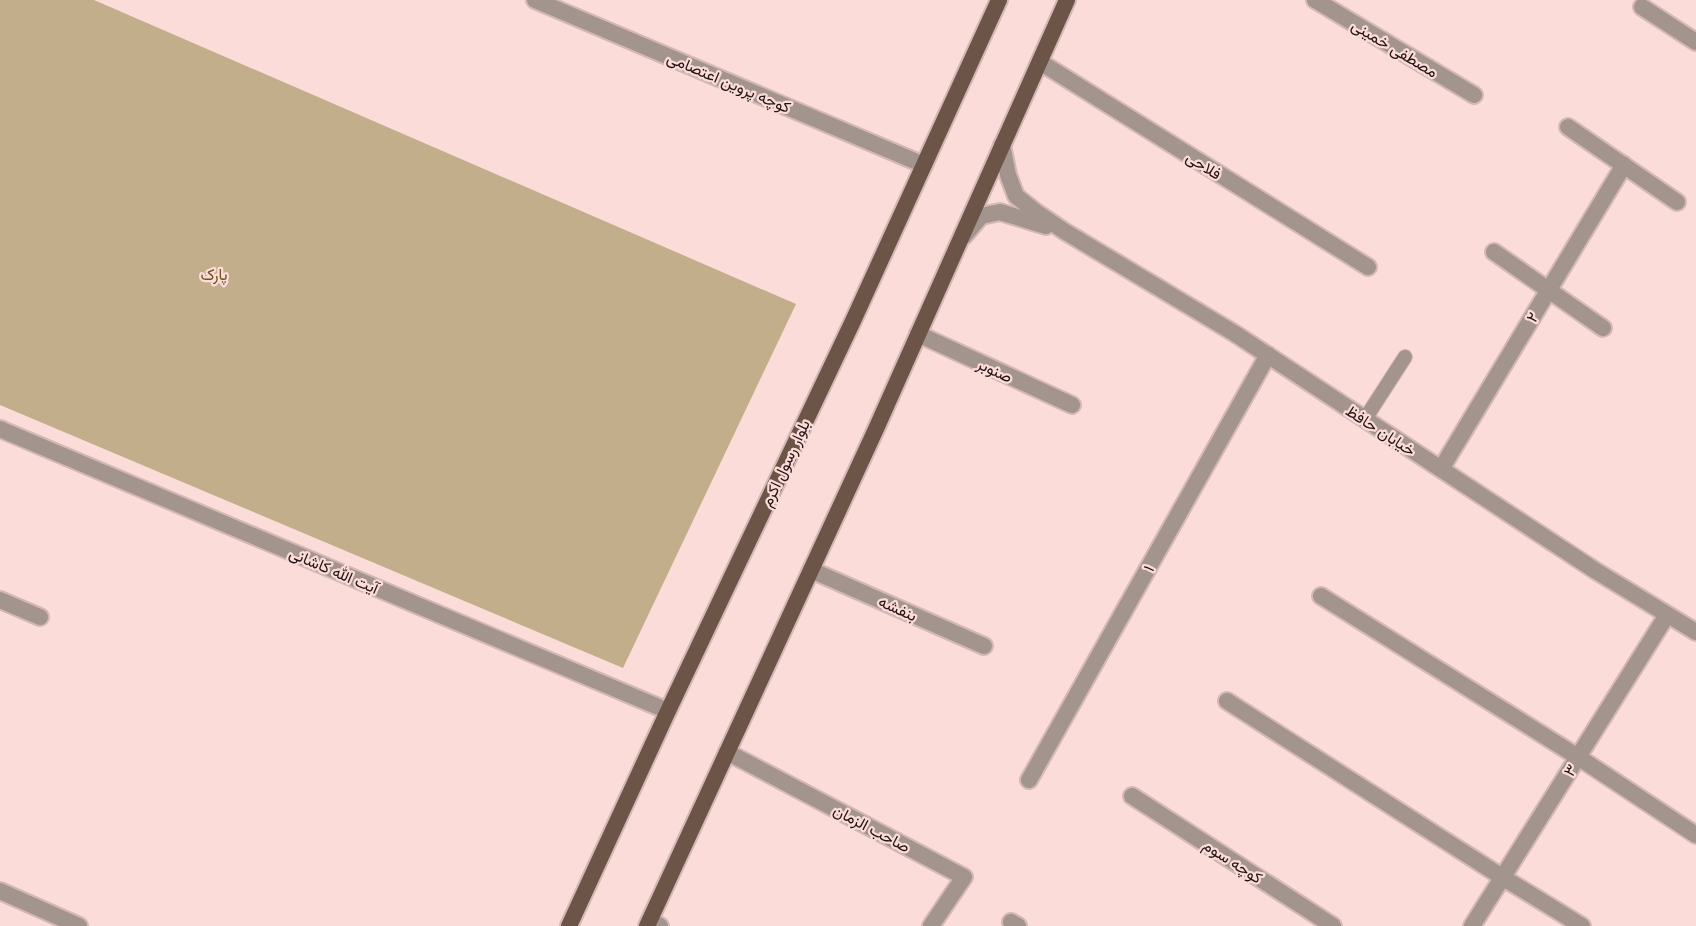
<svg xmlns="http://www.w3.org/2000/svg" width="1696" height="926" font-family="'Open Sans',Vazirmatn,sans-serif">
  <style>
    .green { fill: #c2ae8a }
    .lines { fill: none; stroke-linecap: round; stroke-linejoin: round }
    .service-casing { stroke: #d4b8b6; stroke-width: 16 }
    .minor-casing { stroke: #d4b8b6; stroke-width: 20 }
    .tertiary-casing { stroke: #d4b8b6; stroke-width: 20 }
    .primary-casing { stroke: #d4b8b6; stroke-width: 20 }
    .service { stroke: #a3958e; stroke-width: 14 }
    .minor { stroke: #a3958e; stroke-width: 16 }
    .tertiary { stroke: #a3958e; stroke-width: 16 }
    .primary { stroke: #6c5547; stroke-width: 16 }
    .labels { text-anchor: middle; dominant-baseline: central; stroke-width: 4.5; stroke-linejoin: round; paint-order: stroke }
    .street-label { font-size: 16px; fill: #221514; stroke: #fbdcd9 }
    .park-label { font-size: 16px; fill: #6e531b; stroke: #fbdcd9 }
  </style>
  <rect width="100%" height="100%" fill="#fbdcd9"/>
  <polygon class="green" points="0,0 94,0 796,304 623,668 0,405"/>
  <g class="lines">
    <defs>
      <polyline id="service" points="1365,419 1405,357"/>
      <g id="minor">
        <polyline points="535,0 924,165"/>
        <polyline points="1315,0 1474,95"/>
        <polyline points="1642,7 1696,42"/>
        <polyline points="1040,62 1368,267"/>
        <polyline points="1568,127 1677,202"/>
        <polyline points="1494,252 1603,328"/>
        <polyline points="918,334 1072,405"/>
        <polyline points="1441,469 1624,165"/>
        <polyline points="811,570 984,646"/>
        <polyline points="1321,596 1578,757 1696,835"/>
        <polyline points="0,600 40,617"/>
        <polyline points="1227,701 1502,877 1582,926"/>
        <polyline points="727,752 964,877 931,926"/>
        <polyline points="1029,780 1268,355"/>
        <polyline points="1132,796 1333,926"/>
        <polyline points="0,891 79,926"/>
        <polyline points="650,920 660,926"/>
        <polyline points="1011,922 1018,926"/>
        <polyline points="1472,926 1667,615"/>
      </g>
      <g id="tertiary">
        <polyline points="1002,145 1008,175 1016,196 1036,212 1064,231 1234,333 1596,571 1696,632"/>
        <polyline points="964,236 981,216 1000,212 1046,226"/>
        <polyline points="0,429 668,711"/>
      </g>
      <g id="primary">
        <polyline points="569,926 668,711 853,321 999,0"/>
        <polyline points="647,926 876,429 1067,0"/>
      </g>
    </defs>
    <use href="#service" class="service-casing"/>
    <use href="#minor" class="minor-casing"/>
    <use href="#tertiary" class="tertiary-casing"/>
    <use href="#primary" class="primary-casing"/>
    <use href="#service" class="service"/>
    <use href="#minor" class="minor"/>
    <use href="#tertiary" class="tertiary"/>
    <use href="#primary" class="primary"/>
  </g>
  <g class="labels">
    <g class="street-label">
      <text transform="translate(1395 48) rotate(31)">مصطفی خمینی</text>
      <text transform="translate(729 82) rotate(23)">کوچه پروین اعتصامی</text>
      <text transform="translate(1204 165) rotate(32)">فلاحی</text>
      <text transform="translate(1532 317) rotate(-59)">۲</text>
      <text transform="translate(995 370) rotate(25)">صنوبر</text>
      <text transform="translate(1381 430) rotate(33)">خیابان حافظ</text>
      <text transform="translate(785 463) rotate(-65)">بلوار رسول اکرم</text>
      <text transform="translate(1148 568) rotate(-61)">۱</text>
      <text transform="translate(334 570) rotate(23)">آیت الله کاشانی</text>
      <text transform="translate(898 608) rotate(24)">بنفشه</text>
      <text transform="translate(1570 770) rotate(-58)">۳</text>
      <text transform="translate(872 828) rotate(28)">صاحب الزمان</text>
      <text transform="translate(1233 861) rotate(33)">کوچه سوم</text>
    </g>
    <g class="park-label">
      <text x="214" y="274">پارک</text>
    </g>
  </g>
</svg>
